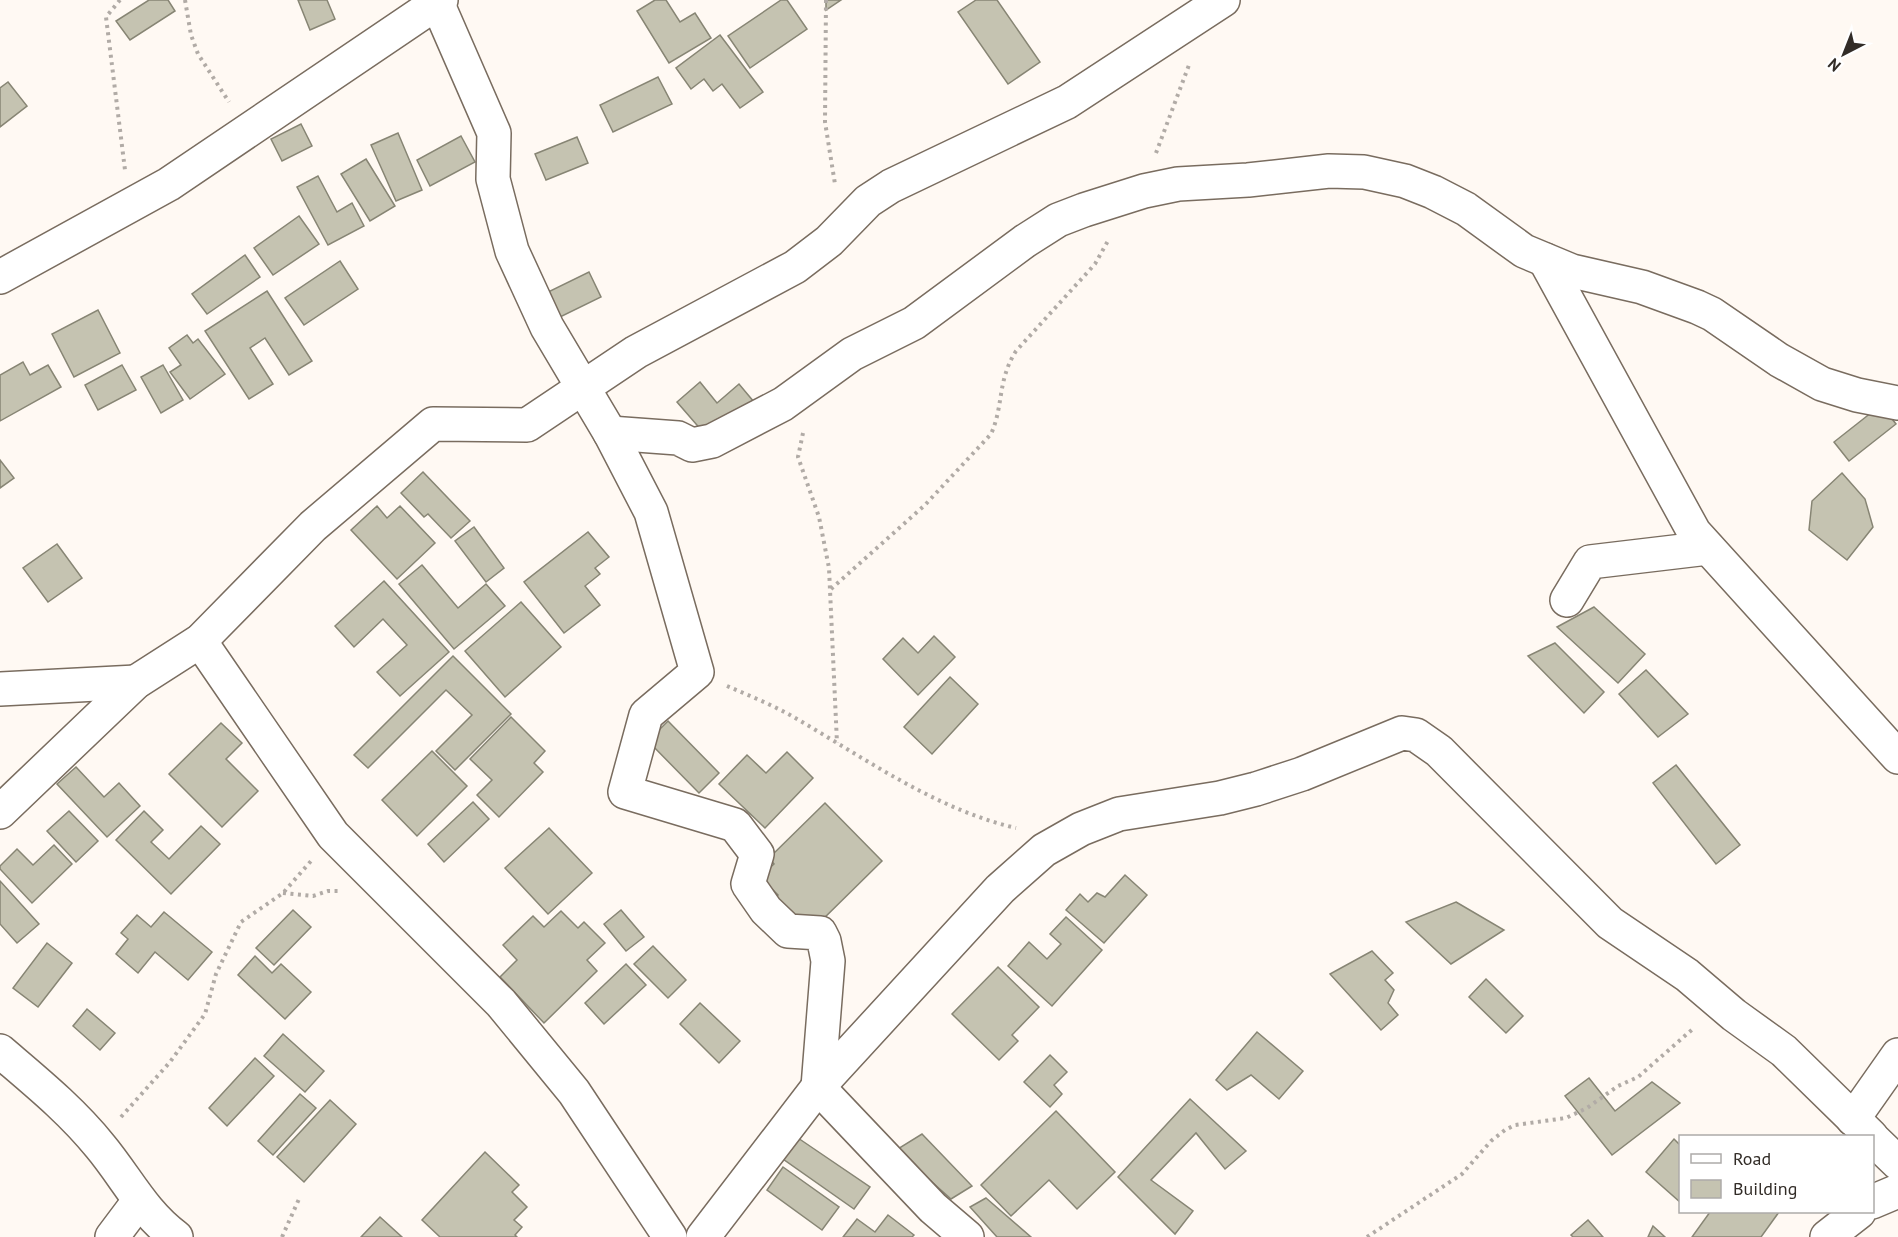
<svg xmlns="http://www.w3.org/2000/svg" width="1898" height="1237" font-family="'PT Sans',sans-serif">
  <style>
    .building { fill: #c5c3b1; stroke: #878574; stroke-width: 1.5 }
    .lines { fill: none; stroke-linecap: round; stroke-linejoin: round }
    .minor-casing { stroke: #796c5f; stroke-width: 36 }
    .path { stroke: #b1aba6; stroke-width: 4; stroke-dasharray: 3 4.5; stroke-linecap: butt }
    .minor { stroke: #fff; stroke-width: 33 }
  </style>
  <rect width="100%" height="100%" fill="#fff9f3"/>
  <g class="building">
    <polygon points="149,0 168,0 175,11 130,40 116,21"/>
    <polygon points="298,0 327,0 335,19 310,30"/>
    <polygon points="655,0 666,0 680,22 695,13 711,38 669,63 637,11"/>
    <polygon points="781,0 787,0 807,29 750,68 728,36"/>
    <polygon points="826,0 841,0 826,10"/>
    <polygon points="976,0 997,0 1040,62 1008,84 958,12"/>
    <polygon points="720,35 763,92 740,108 722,84 713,91 704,79 691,89 676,68"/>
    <polygon points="658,77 672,104 613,132 600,105"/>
    <polygon points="8,82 27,106 0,127 0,88"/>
    <polygon points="301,124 312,146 282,161 271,139"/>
    <polygon points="398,133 422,190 396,201 371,145"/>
    <polygon points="461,136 475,162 430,186 417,160"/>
    <polygon points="577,137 588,163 546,180 535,154"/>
    <polygon points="366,159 395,206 370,221 341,174"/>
    <polygon points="318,176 337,212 352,203 364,226 328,245 297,187"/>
    <polygon points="299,216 319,244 273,275 254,248"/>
    <polygon points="245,255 260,277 207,314 192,294"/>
    <polygon points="340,261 358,289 304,325 285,298"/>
    <polygon points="589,272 601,297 558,318 546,293"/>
    <polygon points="267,291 312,361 289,375 265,338 250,348 273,384 249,399 205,331"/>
    <polygon points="98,310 120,353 74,377 52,334"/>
    <polygon points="187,335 193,343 198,339 225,374 190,399 170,372 181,365 169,348"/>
    <polygon points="23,362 30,375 48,365 61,387 0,421 0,375"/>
    <polygon points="122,365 136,390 98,410 85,385"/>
    <polygon points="163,365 183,400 161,413 141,377"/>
    <polygon points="700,382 717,403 739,384 754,402 709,439 677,402"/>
    <polygon points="1881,405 1896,424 1849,461 1834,442"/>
    <polygon points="0,460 14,478 0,488"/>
    <polygon points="423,472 470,521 451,538 428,514 424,517 401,493"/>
    <polygon points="1842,473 1865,499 1873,527 1847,560 1809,530 1812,501"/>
    <polygon points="377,506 387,518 400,506 435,543 397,579 351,530"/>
    <polygon points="474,527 504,568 486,582 455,541"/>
    <polygon points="588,532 609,557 595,568 600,574 585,586 600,605 564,633 524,582"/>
    <polygon points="57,544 82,578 48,602 23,568"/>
    <polygon points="422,565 458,608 486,584 505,606 454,649 399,584"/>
    <polygon points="384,581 449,652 400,696 377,672 407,645 383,619 354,647 335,626"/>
    <polygon points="521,602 561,647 505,697 465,651"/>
    <polygon points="1594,607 1645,654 1618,683 1557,627"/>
    <polygon points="934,636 955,657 918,695 883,659 903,638 918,653"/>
    <polygon points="1555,643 1604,692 1584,713 1528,656"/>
    <polygon points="453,656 511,714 455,770 436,751 472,715 446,690 368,768 354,755"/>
    <polygon points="1646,670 1688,714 1658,737 1619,694"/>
    <polygon points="950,677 978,704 932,754 904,727"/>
    <polygon points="511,717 545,751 534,763 543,772 499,817 477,795 492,780 470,759"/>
    <polygon points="668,721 719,773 699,793 648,741"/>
    <polygon points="221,723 242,743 226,759 258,791 222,827 169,774"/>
    <polygon points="432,751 467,786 417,836 382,800"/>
    <polygon points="787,752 813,778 765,828 719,784 747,755 766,773"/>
    <polygon points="1676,765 1740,845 1716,864 1653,783"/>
    <polygon points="76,767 104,797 119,783 140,806 107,837 57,784"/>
    <polygon points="473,802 489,819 444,862 428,844"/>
    <polygon points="825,803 882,861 818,924 799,928 772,901 778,895 760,877 774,864 769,858"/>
    <polygon points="69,811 98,841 76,862 47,831"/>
    <polygon points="144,811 163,830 151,842 169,859 201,826 220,844 171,894 116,840"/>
    <polygon points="549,828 592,873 548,914 505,868"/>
    <polygon points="54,845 72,864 32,903 0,869 0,866 17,849 33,865"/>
    <polygon points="1125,875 1147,895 1104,943 1066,910 1080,894 1088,902 1097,893 1105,897"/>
    <polygon points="0,881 39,924 17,943 0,924"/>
    <polygon points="1456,902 1504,930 1451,964 1406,922"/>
    <polygon points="293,910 311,927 274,965 256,948"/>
    <polygon points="621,910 644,937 626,951 604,924"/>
    <polygon points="561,911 578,928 584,922 605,943 587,960 597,971 544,1023 500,977 517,960 503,945 533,916 544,927"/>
    <polygon points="164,912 212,952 188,980 155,952 138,973 116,954 128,939 121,933 137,915 151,927"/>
    <polygon points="1066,917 1102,950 1052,1006 1008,966 1029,942 1047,959 1061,944 1050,934"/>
    <polygon points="47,943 72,963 38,1007 13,988"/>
    <polygon points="653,946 686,980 668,998 634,964"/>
    <polygon points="1372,951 1393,973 1385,980 1394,990 1388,1003 1398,1015 1381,1030 1330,974"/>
    <polygon points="255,956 272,973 281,964 311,992 285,1019 238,975"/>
    <polygon points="626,964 646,985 604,1024 585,1003"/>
    <polygon points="998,967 1039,1007 1012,1035 1018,1041 999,1060 952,1014"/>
    <polygon points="1486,979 1523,1016 1506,1033 1469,997"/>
    <polygon points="700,1003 740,1041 719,1063 680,1024"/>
    <polygon points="87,1009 115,1033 100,1050 73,1026"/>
    <polygon points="1257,1032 1303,1071 1279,1099 1251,1075 1227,1090 1216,1080"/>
    <polygon points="283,1034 324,1071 305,1092 264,1056"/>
    <polygon points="1050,1055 1067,1072 1054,1085 1062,1094 1050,1107 1024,1082"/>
    <polygon points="255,1058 274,1076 227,1126 209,1108"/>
    <polygon points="1589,1078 1615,1111 1652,1082 1680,1103 1612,1155 1565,1096"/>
    <polygon points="300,1094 316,1108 273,1155 258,1141"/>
    <polygon points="1190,1099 1246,1151 1225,1169 1196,1133 1151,1180 1193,1211 1175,1234 1118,1177"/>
    <polygon points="330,1100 356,1124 304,1182 277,1157"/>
    <polygon points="1056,1111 1115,1172 1077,1209 1049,1180 1011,1216 981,1185"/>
    <polygon points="922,1134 972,1186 951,1199 896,1150"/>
    <polygon points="798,1138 870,1187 854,1209 783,1159"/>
    <polygon points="1674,1139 1680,1145 1680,1202 1646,1172"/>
    <polygon points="485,1152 519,1185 512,1192 527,1207 514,1220 522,1227 515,1235 517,1237 440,1237 422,1220"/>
    <polygon points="783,1167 839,1207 822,1230 767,1190"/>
    <polygon points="986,1198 1031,1237 997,1237 970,1207"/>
    <polygon points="1710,1212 1779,1212 1761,1237 1692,1237"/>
    <polygon points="888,1215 914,1235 912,1237 843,1237 857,1219 875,1232"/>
    <polygon points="380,1217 402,1237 361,1237"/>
    <polygon points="1588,1220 1603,1237 1573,1237 1571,1235"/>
    <polygon points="1653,1226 1665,1237 1648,1237"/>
  </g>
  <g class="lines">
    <defs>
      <g id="minor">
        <polyline points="436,0 494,133 493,179 512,251 547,327 610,433 651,512 697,672 646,715 625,792 735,825 757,854 748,884 766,910 788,931 820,933 824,941 828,961 818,1087 933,1208 967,1237"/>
        <polyline points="1545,260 1694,532 1898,757"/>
        <polyline points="0,277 169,184 441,0"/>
        <polyline points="610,433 678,438 692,445 712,441 783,404 852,354 914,323 1025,241 1058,220 1084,210 1144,191 1178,184 1248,180 1329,171 1364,172 1405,181 1433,192 1466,209 1524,251 1572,271 1642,287 1697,307 1712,314 1779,360 1822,384 1857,395 1898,403"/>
        <polyline points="1567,600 1590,562 1708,548"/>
        <polyline points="200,641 333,835 501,1003 574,1092 670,1237"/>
        <polyline points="0,689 136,682"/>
        <polyline points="0,812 136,682 200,641 313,526 433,424 527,425 636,352 795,267 829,241 868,201 891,186 1067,102 1223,0"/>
        <path d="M 0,1051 C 35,1081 71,1110 100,1146 C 126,1177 143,1213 176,1237"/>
        <polyline points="1853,1119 1898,1055"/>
        <polyline points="1872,1138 1898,1163"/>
        <polyline points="1872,1202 1898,1191"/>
        <polyline points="112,1237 139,1201"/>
        <polyline points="703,1237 818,1087 1000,889 1044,850 1081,829 1119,814 1220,798 1256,789 1302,774 1402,733 1416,735 1439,751 1610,923 1687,975 1734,1015 1784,1051 1871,1136"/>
        <polyline points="1827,1237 1859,1212"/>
      </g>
    </defs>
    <use href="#minor" class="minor-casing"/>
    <g class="path">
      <polyline points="120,0 106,17 125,170"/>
      <polyline points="185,0 191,35 198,54 229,102"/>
      <polyline points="826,0 825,122 835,184"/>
      <polyline points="1156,153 1189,65"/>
      <polyline points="803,433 798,457 819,517 829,568 837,743"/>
      <path d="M 831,589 L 925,505 L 991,434 C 1004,405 997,381 1016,351 L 1095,264 L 1109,239"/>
      <path d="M 727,686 C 748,695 770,704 790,715 C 862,756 934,809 1016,828"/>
      <polyline points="283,893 313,896 328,891 338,891"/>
      <polyline points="121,1117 170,1062 205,1014 216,974 241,922 283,893 311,861"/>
      <polyline points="282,1237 299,1199"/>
      <polyline points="1367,1237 1462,1174 1491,1141 1505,1130 1515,1125 1566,1118 1587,1108 1618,1086 1638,1077 1695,1027"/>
    </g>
    <use href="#minor" class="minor"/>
  </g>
  <rect x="1679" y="1135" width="195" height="78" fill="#ffffff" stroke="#adaba9" stroke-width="1.5"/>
  <rect x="1691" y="1154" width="30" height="9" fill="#ffffff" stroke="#adaba9" stroke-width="1.5"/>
  <text x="1733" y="1165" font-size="18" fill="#322c27">Road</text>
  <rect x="1691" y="1180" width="30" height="18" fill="#c5c3b1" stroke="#adaba9" stroke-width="1.5"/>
  <text x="1733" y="1195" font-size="18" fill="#322c27">Building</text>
  <g transform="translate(1844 54) rotate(222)" stroke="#ffffff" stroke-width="4.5" paint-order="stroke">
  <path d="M0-4.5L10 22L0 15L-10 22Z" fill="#322c27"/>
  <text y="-9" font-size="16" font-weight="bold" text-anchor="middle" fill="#322c27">N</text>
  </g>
</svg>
